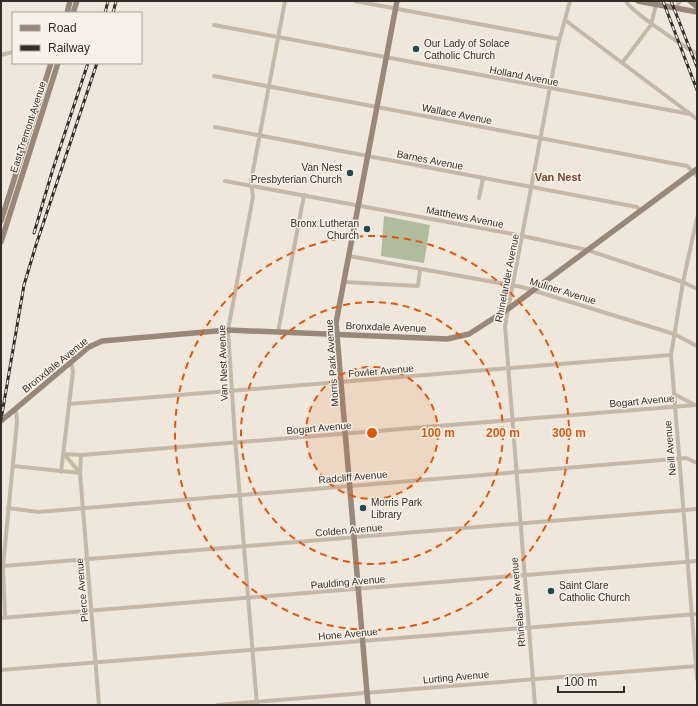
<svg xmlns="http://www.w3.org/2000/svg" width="698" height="706" font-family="Arial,sans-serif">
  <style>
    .green { fill: #b0bc9d }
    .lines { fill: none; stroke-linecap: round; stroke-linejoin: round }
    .street { stroke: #c6b8a9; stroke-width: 4 }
    .secondary { stroke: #99887a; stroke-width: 5.5 }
    .rail-casing { stroke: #342c28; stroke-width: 3 }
    .rail { stroke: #f7f1e7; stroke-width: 1.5; stroke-dasharray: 4.5; stroke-linecap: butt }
    .ring { fill: none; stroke: #df570d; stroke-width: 2; stroke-dasharray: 7 5 }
    .poi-dot { fill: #224a51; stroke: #f7f1e7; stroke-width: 1.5 }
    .labels { text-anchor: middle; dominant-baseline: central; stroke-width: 3; stroke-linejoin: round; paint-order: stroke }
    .poi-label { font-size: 10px; fill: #342c28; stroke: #f7f1e7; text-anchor: start }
    .street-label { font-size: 10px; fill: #342c28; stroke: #f7f1e7 }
    .neighbourhood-label { font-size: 11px; font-weight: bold; fill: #7a4229; stroke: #f7f1e7 }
    .centre { fill: #df570d; stroke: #f7f1e7; stroke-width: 2 }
    .ring-label { font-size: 12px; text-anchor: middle; font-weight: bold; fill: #df570d; stroke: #f7f1e7; stroke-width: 3; stroke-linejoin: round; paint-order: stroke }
  </style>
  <rect width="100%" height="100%" fill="#efe7db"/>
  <polygon class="green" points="384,216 430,225 424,263 381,256"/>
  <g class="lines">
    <g class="street">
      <polyline points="355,1 559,39"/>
      <path d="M 626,1 C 630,11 685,47 697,54"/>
      <polyline points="676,8 680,1"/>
      <polyline points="565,20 697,119"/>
      <polyline points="214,25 690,114"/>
      <polyline points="1,55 13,52"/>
      <polyline points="622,63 651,25 656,5"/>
      <polyline points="214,76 687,166 697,176"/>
      <polyline points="215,127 637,207 640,211"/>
      <polyline points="225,181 518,235 587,250 683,282 697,289"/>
      <polyline points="479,198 483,178"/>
      <polyline points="697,218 683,282 671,355 697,679"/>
      <polyline points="349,256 522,287 674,334 697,346"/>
      <polyline points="344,282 418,286 420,270"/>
      <polyline points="278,332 304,195"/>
      <polyline points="674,394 695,405"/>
      <polyline points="69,404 671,355"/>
      <polyline points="64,454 81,455 696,405"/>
      <polyline points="64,454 80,473"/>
      <polyline points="81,455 80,473 99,705"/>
      <polyline points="13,466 80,473"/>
      <polyline points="61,472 73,371 71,362"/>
      <polyline points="8,508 38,512 686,458 697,463"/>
      <polyline points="3,566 697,509"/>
      <polyline points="5,617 3,566 17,422 16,409"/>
      <polyline points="1,618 697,561"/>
      <polyline points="1,670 697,614"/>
      <polyline points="217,705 697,666"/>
      <polyline points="257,705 235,438 228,330 253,197 251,181 285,1"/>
      <polyline points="535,705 505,326 558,45 570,1"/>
    </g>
    <g class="secondary">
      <polyline points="638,1 697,12"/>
      <polyline points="690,1 697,7"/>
      <polyline points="67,13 70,1"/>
      <polyline points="73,13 77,1"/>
      <polyline points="1,221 51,63"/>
      <polyline points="1,242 58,63"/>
      <polyline points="1,421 89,347 102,341 228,330 447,339 469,334 508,309 697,169"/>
      <polyline points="368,705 336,323 397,1"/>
    </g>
    <defs>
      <g id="rail">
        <polyline points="663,1 697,90"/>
        <polyline points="671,1 697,67"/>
        <polyline points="105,13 108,1"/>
        <polyline points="113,13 116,1"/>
        <polyline points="34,233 52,172 88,63"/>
        <polyline points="1,420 24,285 36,245 97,63"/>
      </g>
    </defs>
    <use href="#rail" class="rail-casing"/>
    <use href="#rail" class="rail"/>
  </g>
  <circle cx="372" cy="433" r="66" fill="#df570d" fill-opacity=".12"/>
  <g class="ring">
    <circle cx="372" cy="433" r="66"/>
    <circle cx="372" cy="433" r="131"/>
    <circle cx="372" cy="433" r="197"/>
  </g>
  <g class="poi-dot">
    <circle cx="416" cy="49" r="4"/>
    <circle cx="350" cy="173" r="4"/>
    <circle cx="367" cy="229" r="4"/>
    <circle cx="363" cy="508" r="4"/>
    <circle cx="551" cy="591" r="4"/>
  </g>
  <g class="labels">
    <g class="poi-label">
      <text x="424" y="43">Our Lady of Solace<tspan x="424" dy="12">Catholic Church</tspan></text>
      <text x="342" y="167" text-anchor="end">Van Nest<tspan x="342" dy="12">Presbyterian Church</tspan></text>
      <text x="359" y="223" text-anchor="end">Bronx Lutheran<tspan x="359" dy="12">Church</tspan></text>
      <text x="371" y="502">Morris Park<tspan x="371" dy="12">Library</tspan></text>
      <text x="559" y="585">Saint Clare<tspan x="559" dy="12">Catholic Church</tspan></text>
    </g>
    <g class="street-label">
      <text transform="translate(524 76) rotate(11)">Holland Avenue</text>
      <text transform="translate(457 114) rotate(11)">Wallace Avenue</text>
      <text transform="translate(28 127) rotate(-72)">East Tremont Avenue</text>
      <text transform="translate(430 160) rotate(11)">Barnes Avenue</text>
      <text transform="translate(465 217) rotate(11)">Matthews Avenue</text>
      <text transform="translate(507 278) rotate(-79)">Rhinelander Avenue</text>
      <text transform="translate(563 291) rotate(17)">Muliner Avenue</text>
      <text transform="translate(386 327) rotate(2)">Bronxdale Avenue</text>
      <text transform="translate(223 363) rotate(-92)">Van Nest Avenue</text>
      <text transform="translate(332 363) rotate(-94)">Morris Park Avenue</text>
      <text transform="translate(55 365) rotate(-39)">Bronxdale Avenue</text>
      <text transform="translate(381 371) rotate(-5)">Fowler Avenue</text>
      <text transform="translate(642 401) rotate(-5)">Bogart Avenue</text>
      <text transform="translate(319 428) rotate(-5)">Bogart Avenue</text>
      <text transform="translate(670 448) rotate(-95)">Neill Avenue</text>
      <text transform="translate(353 477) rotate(-5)">Radcliff Avenue</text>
      <text transform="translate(349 530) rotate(-5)">Colden Avenue</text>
      <text transform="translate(348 582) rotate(-5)">Paulding Avenue</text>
      <text transform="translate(82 590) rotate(-95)">Pierce Avenue</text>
      <text transform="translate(518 602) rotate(-95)">Rhinelander Avenue</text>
      <text transform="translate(348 634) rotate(-5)">Hone Avenue</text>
      <text transform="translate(456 677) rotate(-5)">Lurting Avenue</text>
    </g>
    <g class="neighbourhood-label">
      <text x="558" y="177">Van Nest</text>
    </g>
  </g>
  <circle cx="372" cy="433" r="6" class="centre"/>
  <g class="ring-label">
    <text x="438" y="437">100 m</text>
    <text x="503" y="437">200 m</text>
    <text x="569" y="437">300 m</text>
  </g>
  <rect width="698" height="706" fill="none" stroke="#342c28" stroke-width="4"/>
  <rect x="12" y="12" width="130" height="52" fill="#f7f1e7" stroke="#a9a29b"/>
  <rect x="20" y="25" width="20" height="6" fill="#99887a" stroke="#a9a29b"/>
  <text x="48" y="32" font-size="12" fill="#342c28">Road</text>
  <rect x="20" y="45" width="20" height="6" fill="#342c28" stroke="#a9a29b"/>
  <text x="48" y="52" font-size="12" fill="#342c28">Railway</text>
  <path d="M558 686v6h66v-6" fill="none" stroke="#342c28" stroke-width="2"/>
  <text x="564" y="686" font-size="12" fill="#342c28" stroke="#f7f1e7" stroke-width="3" paint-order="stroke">100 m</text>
</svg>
